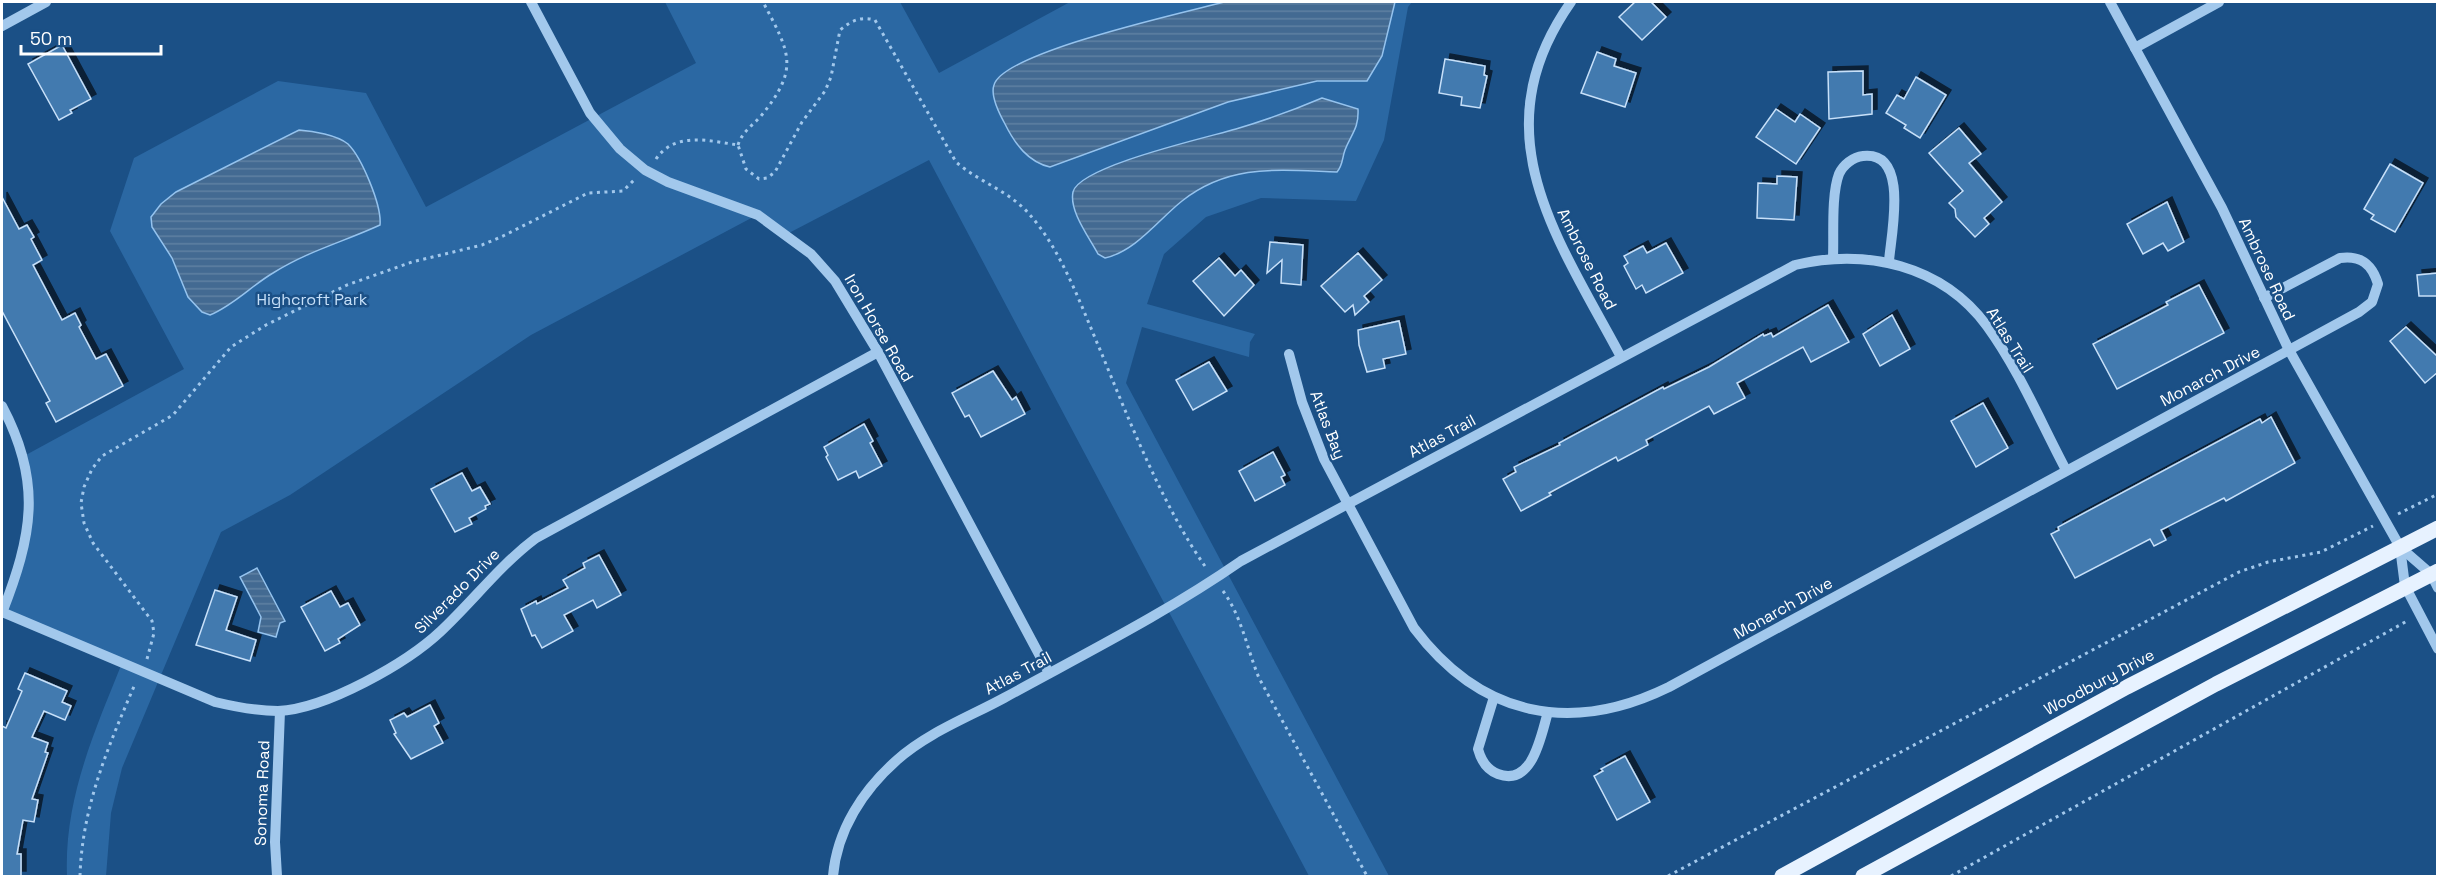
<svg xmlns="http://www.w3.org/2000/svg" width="2439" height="878" font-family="'Space Grotesk',sans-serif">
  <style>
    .park { fill: #2b68a3 }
    .water { fill: url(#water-rules); stroke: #95c3ee; stroke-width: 1.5 }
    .building { fill: #437aaf; stroke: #c7e0f9; stroke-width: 1.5; filter: url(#shadow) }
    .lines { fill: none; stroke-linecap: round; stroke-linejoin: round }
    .path { stroke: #a2c8ec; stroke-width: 3; stroke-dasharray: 3 4.5; stroke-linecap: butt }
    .minor { stroke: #a2c8ec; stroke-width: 10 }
    .major { stroke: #e7f2ff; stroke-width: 15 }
    .labels { text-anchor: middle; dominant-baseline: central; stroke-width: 5; stroke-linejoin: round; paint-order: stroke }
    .street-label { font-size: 16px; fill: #fff; stroke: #1b5086 }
    .park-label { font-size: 16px; fill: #c7e0f9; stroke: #1b5086 }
  </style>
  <defs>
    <pattern id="water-rules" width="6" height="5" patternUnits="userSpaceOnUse" patternTransform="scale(1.5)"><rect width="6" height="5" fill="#436a92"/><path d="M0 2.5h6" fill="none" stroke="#5f80a2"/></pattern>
    <filter id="shadow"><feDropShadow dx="5" dy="-5" stdDeviation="0" flood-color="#0009"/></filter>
  </defs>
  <rect width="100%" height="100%" fill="#1b5086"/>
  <path class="park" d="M 665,2 L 900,2 L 939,73 L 1070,2 L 1412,2 L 1408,7 L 1384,140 L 1356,201 L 1261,198 L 1206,217 L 1164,254 L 1147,304 L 1255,334 L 1250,342 L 1249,357 L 1142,327 L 1126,383 L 1389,876 L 1309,876 L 929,160 L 787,234 L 757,215 L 531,335 L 290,495 L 221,532 L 122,768 L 111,813 L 106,876 L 67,876 C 64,799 94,733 122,663 L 2,612 L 29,523 L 24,456 L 184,369 L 110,231 L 134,158 L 278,81 L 366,93 L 426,207 L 696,63 Z"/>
  <g class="water">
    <path d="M 1224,2 L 1395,2 L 1382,56 L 1367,81 L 1317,81 L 1228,102 L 1050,167 C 1028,162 1015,144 1005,124 C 1000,115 990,96 994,85 C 1003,52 1187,12 1224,2 Z"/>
    <path d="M 1322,98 L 1358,109 C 1359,129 1351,134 1345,150 C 1342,158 1343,165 1337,172 C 1280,170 1230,163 1182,201 C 1158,220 1136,251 1105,258 L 1098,254 C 1089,237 1069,211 1073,192 C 1079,166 1209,137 1236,129 C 1266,120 1294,110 1322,98 Z"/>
    <path d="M 299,130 C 313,131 337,135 348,144 C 362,158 382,206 380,225 C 343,242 308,251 273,273 C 251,286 234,305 210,315 L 202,312 L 188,297 L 172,258 L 152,227 L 151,217 L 161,204 L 176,192 Z"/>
    <polygon points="257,568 285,621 280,623 276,637 258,632 261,617 240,577"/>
  </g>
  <g class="building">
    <polygon points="1635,2 1651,2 1666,17 1642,40 1619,17"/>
    <polygon points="62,45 91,99 70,110 72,113 59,120 28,64"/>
    <polygon points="1597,52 1616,59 1614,66 1636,73 1625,107 1581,93"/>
    <polygon points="1445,59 1485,66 1484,75 1487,76 1480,108 1461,105 1462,97 1439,93"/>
    <polygon points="1863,71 1863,95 1872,94 1872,114 1829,119 1828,72"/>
    <polygon points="1916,77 1946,95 1920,138 1904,128 1906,125 1886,113 1897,95 1904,99"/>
    <polygon points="1776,109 1795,122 1800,114 1820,128 1796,164 1756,137"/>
    <polygon points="1959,128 1981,154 1969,163 2002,202 1984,218 1989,224 1975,237 1956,217 1955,209 1949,203 1963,191 1929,153"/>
    <polygon points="2390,164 2423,183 2395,232 2371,219 2374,215 2364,209"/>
    <polygon points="1777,176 1797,177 1794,220 1757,218 1758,183 1777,184"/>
    <polygon points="2,197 19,229 27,225 34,237 31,239 42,260 33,265 62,320 75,313 81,325 79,327 96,359 106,354 123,386 56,422 46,403 50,401 2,311"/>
    <polygon points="2167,202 2184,242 2168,251 2163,243 2143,254 2127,224"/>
    <polygon points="1270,242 1303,245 1301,285 1281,283 1282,260 1267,273"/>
    <polygon points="1666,243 1683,273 1646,293 1642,285 1636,289 1624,266 1628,263 1624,256 1643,246 1647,253"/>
    <polygon points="1358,253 1382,280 1364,296 1369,302 1355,315 1353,305 1345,312 1321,286"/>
    <polygon points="1219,258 1235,276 1241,270 1254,285 1224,316 1193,281"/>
    <polygon points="2438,273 2438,296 2419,296 2417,275"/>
    <polygon points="2199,285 2224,333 2117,389 2093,344 2168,305 2166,302"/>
    <polygon points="1828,305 1849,342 1811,362 1803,347 1737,383 1745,398 1714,414 1709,406 1646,440 1648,445 1618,461 1616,457 1549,493 1551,495 1521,511 1503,479 1516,472 1514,467 1560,445 1559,443 1663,387 1664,389 1709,367 1763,334 1764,336 1771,333 1773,337"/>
    <polygon points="1892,315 1910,349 1880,366 1863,334"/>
    <polygon points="1399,321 1406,354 1383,359 1385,368 1367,372 1359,345 1358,330"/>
    <polygon points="2406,327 2438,357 2438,372 2425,383 2390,341"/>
    <polygon points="1209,362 1227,391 1193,410 1176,380"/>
    <polygon points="993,371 1012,400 1016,397 1025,414 981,437 969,415 965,417 952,393"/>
    <polygon points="1983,403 2008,448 1976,467 1951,421"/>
    <polygon points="2271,417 2295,463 2226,501 2224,498 2161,530 2166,540 2154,546 2150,539 2075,578 2051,534 2059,530 2058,527 2260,419 2262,423"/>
    <polygon points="864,424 873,441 870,443 882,466 859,478 856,471 838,480 826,457 828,455 824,447"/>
    <polygon points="1273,452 1285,475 1281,477 1285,485 1255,501 1239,471"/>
    <polygon points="462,473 472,491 480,487 490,504 485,506 486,509 469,518 472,524 455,532 431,489"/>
    <polygon points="599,555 621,595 597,608 593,600 564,615 573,631 542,648 535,635 532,636 521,609 536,601 537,604 568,588 563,580 585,568 583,563"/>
    <polygon points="215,590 237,597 226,630 256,640 250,661 196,645"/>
    <polygon points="331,591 340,607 348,603 360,625 338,639 340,643 325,651 301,607"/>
    <polygon points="25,673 67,691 62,702 71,706 65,720 44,711 32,737 48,743 45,752 48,753 32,799 38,800 34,822 23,820 17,854 21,854 21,876 2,876 2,726 6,728 22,691 18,689"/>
    <polygon points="430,705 439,723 434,726 443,743 411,759 394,734 396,733 390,720 404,713 407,717"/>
    <polygon points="1625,756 1650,802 1617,820 1594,776 1603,771 1601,769"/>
  </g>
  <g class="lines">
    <g class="path">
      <path d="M 738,145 C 742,132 752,126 761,116 C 800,68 790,53 763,2"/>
      <path d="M 656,159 C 675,131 710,141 738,145 L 746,169 L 759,179 L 767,178 L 775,172 L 802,122 L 825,91 L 831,77 L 840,30 C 851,21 860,16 875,20 L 956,162 C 979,182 1011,192 1030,215 C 1062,251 1082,308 1101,352 C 1129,420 1164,509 1207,569"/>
      <polyline points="2398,514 2438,494"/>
      <path d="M 1223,591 C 1242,617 1247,649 1259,678 L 1367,876"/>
      <polyline points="147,659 154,633 152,621 93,543 84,523 81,503 84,487 92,469 102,456 173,415 231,347 266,325 347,285 412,262 482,245 503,236 588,193 623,191 634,180"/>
      <path d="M 80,876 C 82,807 108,747 135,684"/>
      <polyline points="1668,876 2239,572 2268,562 2321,552 2373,526"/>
      <polyline points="1951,876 2407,621"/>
    </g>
    <g class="minor">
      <polyline points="531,2 590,113 620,149 645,170 668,182 758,215 811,254 835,281 878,352 1049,673"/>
      <path d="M 1571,2 C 1479,133 1557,237 1621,357"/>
      <polyline points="2110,2 2222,208 2289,350 2400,547 2405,586 2438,649"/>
      <polyline points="2,26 46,2"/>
      <polyline points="2135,48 2219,2"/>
      <path d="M 1833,257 C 1834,235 1831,195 1839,174 C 1843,165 1853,157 1863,156 C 1910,151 1891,234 1889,261"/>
      <path d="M 1289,354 L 1302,402 L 1324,459 L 1414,628 C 1481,717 1571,735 1669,687 L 2359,312 L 2372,302 L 2378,284 C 2372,264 2361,255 2340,258 L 2264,298"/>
      <path d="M 2,406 C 43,483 32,536 2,613"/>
      <polyline points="2400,547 2431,574 2438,588"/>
      <path d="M 2,612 L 215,702 C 236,707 257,711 278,711 C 326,709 407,663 441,631 C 474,600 500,565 536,538 L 878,352"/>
      <path d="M 1494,697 L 1478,749 C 1481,760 1487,770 1498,774 C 1533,787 1541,735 1548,712"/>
      <polyline points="277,876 275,842 280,711"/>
      <path d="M 833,876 C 837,830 863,790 897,760 C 927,733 969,717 1004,698 C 1084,654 1166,613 1241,561 L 1795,265 C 1866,248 1942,265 1987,326 C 2019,370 2041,423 2066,470"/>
    </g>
    <g class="major">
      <polyline points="1782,876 2127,687 2438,528"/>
      <polyline points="1863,876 2216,684 2438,571"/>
    </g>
  </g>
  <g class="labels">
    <g class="street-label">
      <text transform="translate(1587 259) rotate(63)">Ambrose Road</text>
      <text transform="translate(2267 269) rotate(65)">Ambrose Road</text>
      <text transform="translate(879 328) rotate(60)">Iron Horse Road</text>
      <text transform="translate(2010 340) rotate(58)">Atlas Trail</text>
      <text transform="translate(2210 376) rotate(-28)">Monarch Drive</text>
      <text transform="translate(1328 425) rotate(69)">Atlas Bay</text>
      <text transform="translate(1442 436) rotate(-28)">Atlas Trail</text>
      <text transform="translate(457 591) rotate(-45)">Silverado Drive</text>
      <text transform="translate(1783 608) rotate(-29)">Monarch Drive</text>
      <text transform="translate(1018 673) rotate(-28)">Atlas Trail</text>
      <text transform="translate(2099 682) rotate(-28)">Woodbury Drive</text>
      <text transform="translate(262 793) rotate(-88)">Sonoma Road</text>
    </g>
    <g class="park-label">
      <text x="312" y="299">Highcroft Park</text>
    </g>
  </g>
  <rect width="2439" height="878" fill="none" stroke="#ffffff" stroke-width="6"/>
  <path d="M21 45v9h140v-9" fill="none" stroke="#ffffff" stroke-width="3"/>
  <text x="30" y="45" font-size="18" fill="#ffffff" stroke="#1b5086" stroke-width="4.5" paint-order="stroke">50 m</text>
</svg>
